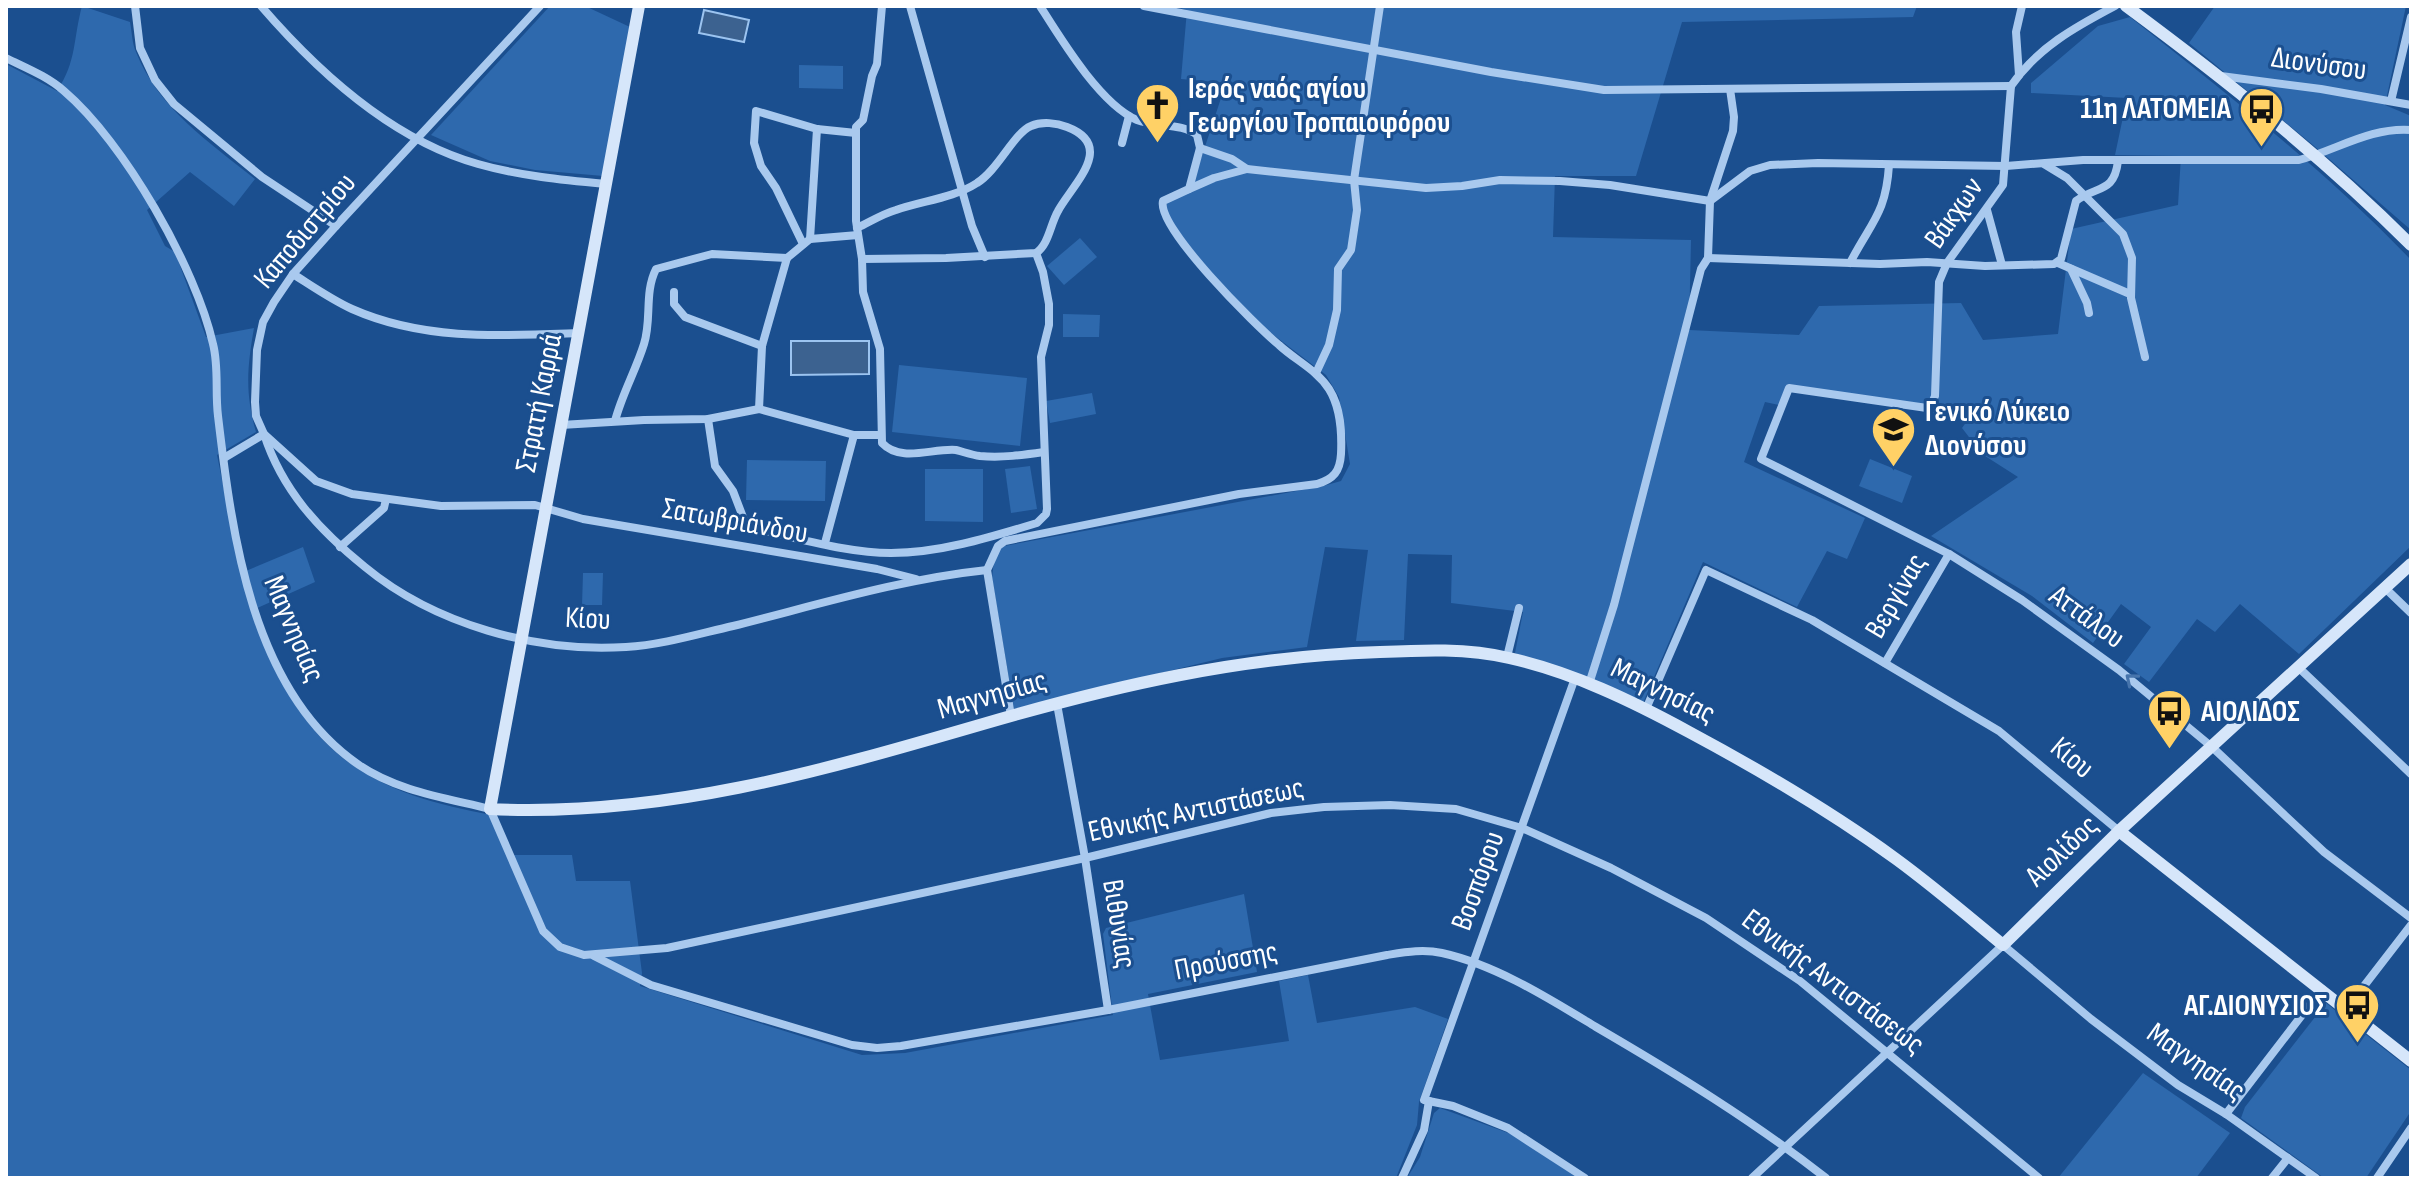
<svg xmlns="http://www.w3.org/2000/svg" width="2417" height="1184" font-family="'Sofia Sans Condensed',sans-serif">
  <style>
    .green { fill: #2e69ad }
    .water { fill: #3c6290; stroke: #9cc4f0; stroke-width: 2 }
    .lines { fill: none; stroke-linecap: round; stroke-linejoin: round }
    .street { stroke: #a9c9ee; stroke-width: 8 }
    .secondary { stroke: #d6e6fa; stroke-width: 12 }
    .oneway { stroke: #4674ac }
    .labels { text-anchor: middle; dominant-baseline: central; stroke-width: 6; stroke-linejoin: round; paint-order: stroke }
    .street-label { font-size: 30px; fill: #fff; stroke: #1b4f8f }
    .poi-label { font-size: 30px; font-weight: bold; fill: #fff; stroke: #1b4f8f; text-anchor: start }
  </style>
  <rect width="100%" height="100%" fill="#1b4f8f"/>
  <g class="green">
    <path d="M 82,6 L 130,22 C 132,32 132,43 136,52 C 158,108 210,143 255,179 L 234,206 L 190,172 L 147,210 L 165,246 L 175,252 L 206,337 L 254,328 C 247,368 245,393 256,432 L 217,455 L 241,573 L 303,547 L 315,582 L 253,610 C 266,639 276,673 292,700 C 341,778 407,799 492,815 L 507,855 L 572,855 L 576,881 L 630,881 L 642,973 L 640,986 L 862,1055 L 905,1053 L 1113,1015 L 1103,934 L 1106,928 L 1244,894 L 1257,972 L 1148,994 L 1160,1060 L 1289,1041 L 1279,981 L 1308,975 L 1317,1023 L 1415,1007 L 1448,1019 L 1419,1102 L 1417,1125 L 1396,1178 L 6,1178 L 6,64 L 57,91 C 77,61 73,39 82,6 Z"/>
    <polygon points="550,6 585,6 630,27 603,176 535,170 490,161 431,135"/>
    <path d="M 1171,6 L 1917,6 L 1913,17 L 1682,22 L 1636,176 L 1555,176 L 1553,237 L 1691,240 L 1689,330 L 1799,335 L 1819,306 L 1961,303 L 1983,340 L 2058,334 L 2071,229 L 2178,205 L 2181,156 L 2115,155 L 2127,98 L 2031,93 L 2031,83 L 2098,26 L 2130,17 C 2227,94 2325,170 2411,260 L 2411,546 L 2299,654 L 2240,604 L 2215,632 L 2197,619 L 2149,682 L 2124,664 L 2151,627 L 2121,604 L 2093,643 L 2032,596 L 1931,536 L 2018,477 L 1982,454 L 1962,428 L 1967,421 L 1913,409 L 1791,390 L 1784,406 L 1765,402 L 1744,462 L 1865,518 L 1847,559 L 1827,551 L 1797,607 L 1703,562 L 1643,703 L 1515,653 L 1523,612 L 1451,603 L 1452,555 L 1408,554 L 1404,640 L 1356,641 L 1368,550 L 1325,547 L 1307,647 L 1222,658 L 1014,709 L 992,578 L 994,560 L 999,547 L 1323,486 L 1341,481 L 1350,464 L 1339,397 L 1326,375 L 1259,324 L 1215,279 L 1168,217 L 1164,204 L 1190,192 L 1226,83 L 1181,79 L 1187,10 Z"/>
    <polygon points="2215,6 2406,6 2385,105 2411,116 2411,230 2313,145 2189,43"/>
    <polygon points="799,65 843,66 843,89 799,88"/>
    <polygon points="1080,238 1097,257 1064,285 1047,266"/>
    <polygon points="1063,314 1100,315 1099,337 1063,337"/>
    <polygon points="899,365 1027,378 1020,446 892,432"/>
    <polygon points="1092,393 1096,414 1050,423 1046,401"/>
    <polygon points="1870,459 1912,476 1902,503 1859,486"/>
    <polygon points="747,460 826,461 825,501 746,500"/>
    <polygon points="1030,466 1037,509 1011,513 1005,469"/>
    <polygon points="925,469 983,469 983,522 925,521"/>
    <polygon points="583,573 603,573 602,605 582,605"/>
    <polygon points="2326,1003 2411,1070 2411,1111 2366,1178 2324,1178 2241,1118 2245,1107"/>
    <polygon points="2143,1073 2230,1133 2196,1178 2058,1178"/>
    <polygon points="1440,1108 1511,1134 1578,1178 1407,1178 1420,1157 1434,1113"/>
  </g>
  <g class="water">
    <polygon points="704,10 749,20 744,42 699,33"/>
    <polygon points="791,341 869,341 869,374 791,375"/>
  </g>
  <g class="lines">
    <g class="street">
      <polyline points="135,6 140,48 155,80 174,104 262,177 336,226"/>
      <path d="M 261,6 C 318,72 392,140 478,164 C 520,176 563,180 606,184"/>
      <polyline points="540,6 336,226 293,274 274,302 263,322 257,350 255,402 256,416 264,434 316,481 352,494 441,506 535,505 583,519 877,569 916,579"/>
      <path d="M 882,6 L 877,64 L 872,76 L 863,120 L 856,127 L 856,221 L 862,259 L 863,292 L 880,349 L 882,443 C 901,463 932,448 956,450 C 964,452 972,455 980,456 C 1002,458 1023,455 1044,452"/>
      <polyline points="910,6 972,226 985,257"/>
      <polyline points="1144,6 1491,72 1604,90 2011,86"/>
      <path d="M 2115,6 C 2075,27 2037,48 2011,86 L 2003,185 L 1947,263 L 1939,282 L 1935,396 L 1931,405 L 1927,408 L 1789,388 L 1761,459 L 1949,554 L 2022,600 L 2119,670 L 2212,747 L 2324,852 L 2411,918"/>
      <path d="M 6,58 C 26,68 47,76 64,91 C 124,142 196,268 213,344 C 219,367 215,392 218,416 C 232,535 252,692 359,765 C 397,791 446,798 490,809 L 543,931 L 560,947 L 584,955 L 667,948 L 1085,858 L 1271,813 L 1324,807 L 1390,805 L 1456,809 L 1522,828 L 1611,868 L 1706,918 L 1800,981 L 2039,1178"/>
      <polyline points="2019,75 2016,32 2022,6"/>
      <polyline points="2221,76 2321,89 2411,105"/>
      <polyline points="2391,101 2411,17"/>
      <polyline points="1122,143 1129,116"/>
      <path d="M 1200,148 L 1232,159 L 1247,169 L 1426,188 L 1462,186 L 1500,180 L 1560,181 L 1610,185 L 1710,201 L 1750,171 L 1770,165 L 1818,163 L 2006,166 L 2083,160 L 2299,160 C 2337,150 2370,127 2411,130"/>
      <polyline points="2044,164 2067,178 2123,234 2132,258 2131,298 2145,357"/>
      <polyline points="1189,189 1214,178 1247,169"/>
      <polyline points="1987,210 2002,265"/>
      <path d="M 857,228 C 870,222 882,214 896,210 C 921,201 954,198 977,183 C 998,170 1014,133 1031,126 C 1042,121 1057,123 1067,127 C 1117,146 1072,185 1058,211 C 1050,225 1049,244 1036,253 L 946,258 L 862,259"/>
      <polyline points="810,239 817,129"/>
      <polyline points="803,244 776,188 761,166 754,143 756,111 817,129 856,133"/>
      <path d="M 1708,258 L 1880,264 L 1927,262 L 1985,266 L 2054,264 L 2061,259 L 2076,201 C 2097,185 2114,194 2118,161"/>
      <path d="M 1850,263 C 1871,222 1886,214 1889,165"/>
      <polyline points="2058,263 2130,294"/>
      <polyline points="2071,269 2087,303 2089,313"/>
      <path d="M 293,274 C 312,286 332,300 352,309 C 424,341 502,336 578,333"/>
      <polyline points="674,292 674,304 685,317 762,346"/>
      <polyline points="1316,373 1329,345 1337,310 1338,269 1351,250 1357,210 1354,180 1380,6"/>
      <polyline points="759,409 762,346 787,258 810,239 858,235"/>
      <path d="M 708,419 L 715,466 L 733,491 L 746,525 L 750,528 C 796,537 845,553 891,553 C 940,553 991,537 1037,523 L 1046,514 L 1047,509 L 1041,357 L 1049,325 L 1049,304 L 1043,272 L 1036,253"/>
      <path d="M 615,421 C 622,394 636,370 644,344 C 652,319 644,293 656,269 L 712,254 L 787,258"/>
      <polyline points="561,425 644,420 708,419 759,409 854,435 881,435"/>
      <path d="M 224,458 L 264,434 C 282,490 319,530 365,567 C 434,624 536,653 626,647 C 662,645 698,634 733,626 C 817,605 901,579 987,570"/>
      <polyline points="825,543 854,435"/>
      <polyline points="340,547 384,508 386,499"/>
      <polyline points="2385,588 2411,613"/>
      <polyline points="1507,657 1519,608"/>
      <polyline points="1885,663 1949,554"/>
      <polyline points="2298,667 2411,774"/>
      <polyline points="1575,678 1424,1100 1453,1106 1508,1128 1585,1178"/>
      <polyline points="1589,684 1614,605 1701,269 1708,258 1710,201 1733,131 1734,117 1730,89"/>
      <polyline points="1057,704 1085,858 1108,1010"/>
      <polyline points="1646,709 1706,570 1812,620 1999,731 2119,831"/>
      <path d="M 1011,716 L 987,570 L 998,546 L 1005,541 L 1239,494 L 1317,484 C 1334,479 1340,471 1341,454 C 1342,432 1341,408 1329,389 C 1317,370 1295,360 1279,345 C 1256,326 1156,227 1163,201 L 1189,189 L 1200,148 L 1197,135 C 1183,123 1155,127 1137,120 C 1100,104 1061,39 1040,6"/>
      <path d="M 594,956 L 651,985 L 852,1045 L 877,1048 L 901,1046 L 1108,1010 L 1387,955 C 1406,952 1423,949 1442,953 C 1496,965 1548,998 1596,1027 C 1675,1073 1753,1121 1826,1178"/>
      <polyline points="2347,1008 2411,925"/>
      <polyline points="2226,1114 2322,989"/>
      <polyline points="1402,1178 1424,1130 1429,1101"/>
      <polyline points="1752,1178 2003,945 2091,1019 2178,1085 2226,1114 2316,1178"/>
      <polyline points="2272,1178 2288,1158"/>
      <polyline points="2377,1178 2411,1128"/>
    </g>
    <g class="secondary">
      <path d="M 639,6 L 490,809 C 663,817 818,772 983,724 C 1113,686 1243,656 1380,652 C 1423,650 1467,648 1509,658 C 1572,672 1632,701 1689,732 C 1760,770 1830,811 1896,859 C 1933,886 1968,916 2003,945 L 2119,831 L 2411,564"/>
      <path d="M 2126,6 C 2226,80 2323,157 2411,245"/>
      <polyline points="2119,831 2411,1061"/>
    </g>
  </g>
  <defs><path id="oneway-chevron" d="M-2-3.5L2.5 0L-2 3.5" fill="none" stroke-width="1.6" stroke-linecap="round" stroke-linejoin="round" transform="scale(2)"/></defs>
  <use class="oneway" href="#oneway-chevron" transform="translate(2131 679) rotate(-140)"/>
  <defs>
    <symbol id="church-pin" viewBox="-11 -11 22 30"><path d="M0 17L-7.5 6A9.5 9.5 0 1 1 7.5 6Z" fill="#ffd166" stroke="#1b4f8f"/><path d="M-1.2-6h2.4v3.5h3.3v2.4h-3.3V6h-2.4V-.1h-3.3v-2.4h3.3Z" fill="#111"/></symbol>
    <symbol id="bus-pin" viewBox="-11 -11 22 30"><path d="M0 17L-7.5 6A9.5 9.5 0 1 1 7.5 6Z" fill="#ffd166" stroke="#1b4f8f"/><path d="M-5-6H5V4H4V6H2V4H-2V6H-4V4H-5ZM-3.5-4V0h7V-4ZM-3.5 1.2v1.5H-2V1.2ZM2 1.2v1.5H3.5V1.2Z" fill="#111"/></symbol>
    <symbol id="school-pin" viewBox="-11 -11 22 30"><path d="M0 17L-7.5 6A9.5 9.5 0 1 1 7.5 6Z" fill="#ffd166" stroke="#1b4f8f"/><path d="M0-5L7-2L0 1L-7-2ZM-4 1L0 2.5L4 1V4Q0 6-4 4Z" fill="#111"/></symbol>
  </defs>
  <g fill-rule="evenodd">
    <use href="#church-pin" x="1132" y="80" width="51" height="69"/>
    <use href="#bus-pin" x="2236" y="84" width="51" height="69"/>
    <use href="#school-pin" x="1868" y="404" width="51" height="69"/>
    <use href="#bus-pin" x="2144" y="686" width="51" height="69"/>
    <use href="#bus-pin" x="2332" y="980" width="51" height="69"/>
  </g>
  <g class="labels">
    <g class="street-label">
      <text transform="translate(2319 64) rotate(8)">Διονύσου</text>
      <text transform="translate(1954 213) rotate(-55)">Βάκχων</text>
      <text transform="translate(305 231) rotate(-50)">Καποδιστρίου</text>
      <text transform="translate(539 403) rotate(-79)">Στρατή Καρρά</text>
      <text transform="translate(735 521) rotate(10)">Σατωβριάνδου</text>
      <text transform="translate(1896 596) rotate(-60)">Βεργίνας</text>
      <text transform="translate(2087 617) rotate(36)">Αττάλου</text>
      <text transform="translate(588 619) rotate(3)">Κίου</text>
      <text transform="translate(294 629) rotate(67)">Μαγνησίας</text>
      <text transform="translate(1663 691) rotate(26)">Μαγνησίας</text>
      <text transform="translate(992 695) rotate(-16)">Μαγνησίας</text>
      <text transform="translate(2072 758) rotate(40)">Κίου</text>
      <text transform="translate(1196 810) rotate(-12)">Εθνικής Αντιστάσεως</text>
      <text transform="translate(2062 851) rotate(-44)">Αιολίδος</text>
      <text transform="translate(1478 881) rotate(-70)">Βοσπόρου</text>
      <text transform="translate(1119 924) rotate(81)">Βιθυνίας</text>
      <text transform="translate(1226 961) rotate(-11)">Προύσσης</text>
      <text transform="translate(1833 982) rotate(37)">Εθνικής Αντιστάσεως</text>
      <text transform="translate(2196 1062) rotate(35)">Μαγνησίας</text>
    </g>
    <g class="poi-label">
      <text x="1188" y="89">Ιερός ναός αγίου<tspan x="1188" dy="34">Γεωργίου Τροπαιοφόρου</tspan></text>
      <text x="2231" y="109" text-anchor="end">11η ΛΑΤΟΜΕΙΑ</text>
      <text x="1925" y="412">Γενικό Λύκειο<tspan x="1925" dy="34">Διονύσου</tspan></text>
      <text x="2201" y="712">ΑΙΟΛΙΔΟΣ</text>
      <text x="2327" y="1006" text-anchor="end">ΑΓ.ΔΙΟΝΥΣΙΟΣ</text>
    </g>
  </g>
  <rect width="2417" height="1184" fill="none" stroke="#ffffff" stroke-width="16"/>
</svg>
